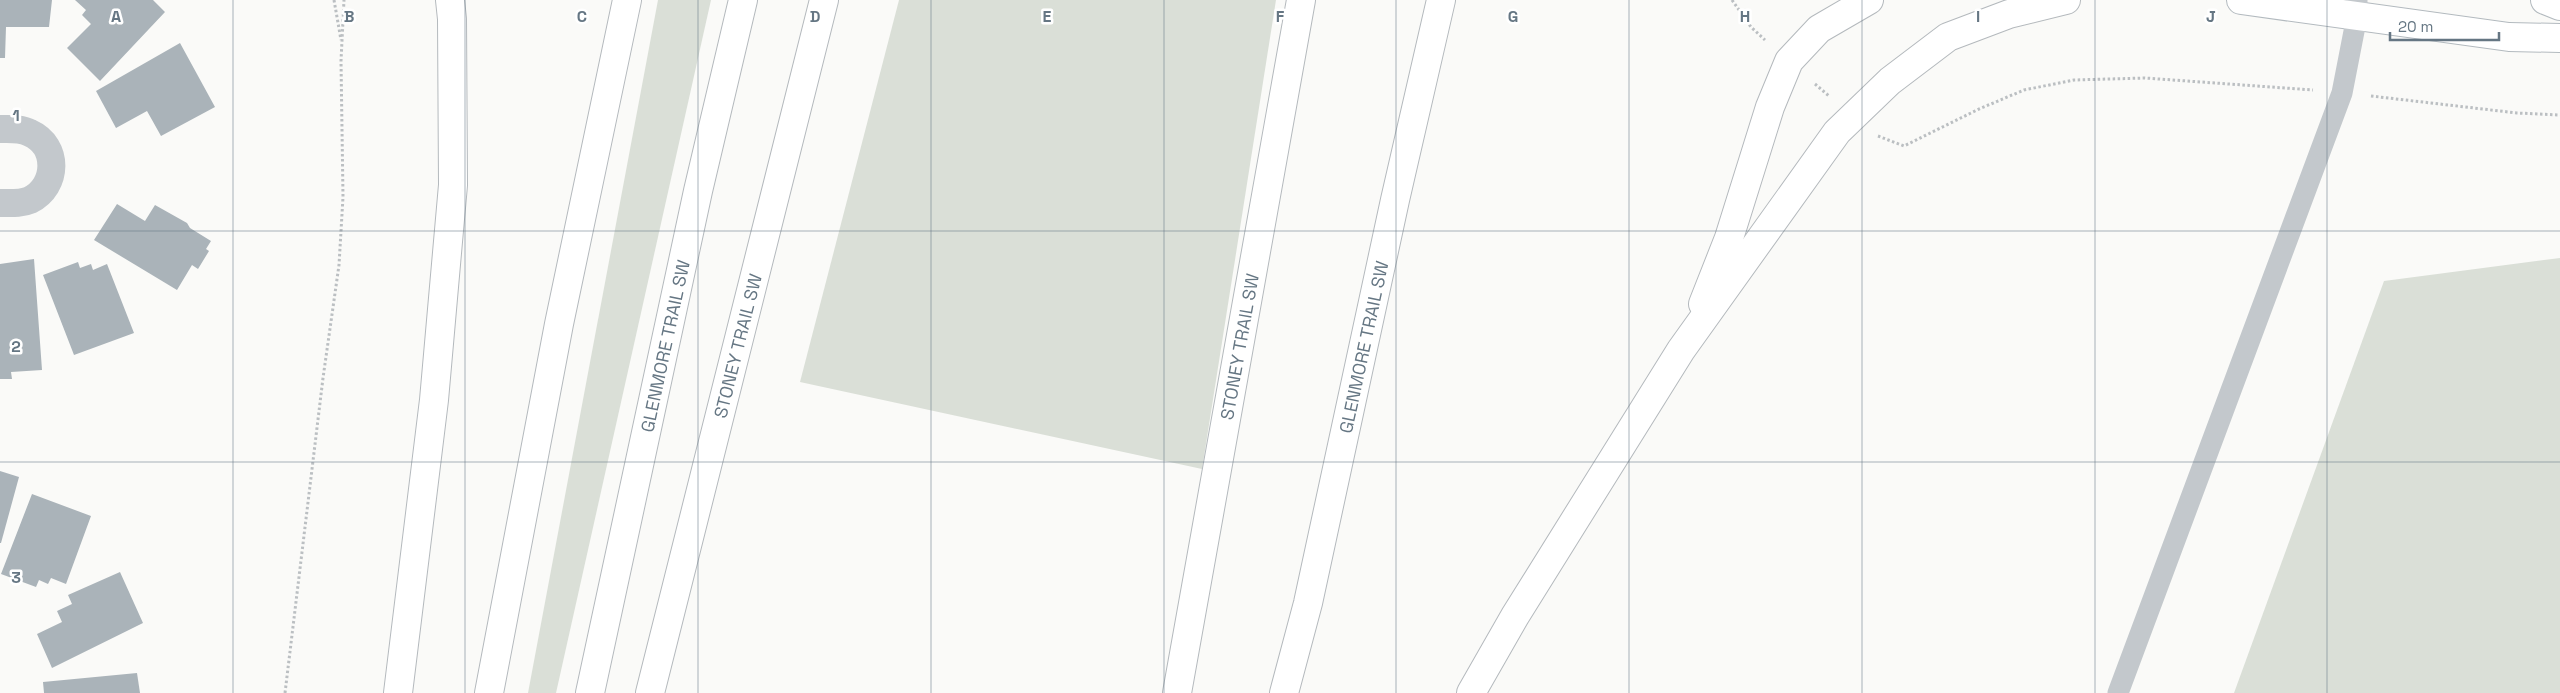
<svg xmlns="http://www.w3.org/2000/svg" width="2560" height="693" font-family="'Space Grotesk',sans-serif">
  <style>
    .green { fill: #dadfd7 }
    .building { fill: #aab3b9 }
    .lines { fill: none; stroke-linecap: round; stroke-linejoin: round }
    .secondary-casing { stroke: #b3babf; stroke-width: 30 }
    .highway-casing { stroke: #b4b9bd; stroke-width: 30 }
    .path { stroke: #bbbfc2; stroke-width: 3; stroke-dasharray: 2.5 2.5; stroke-linecap: butt }
    .lane { stroke: #c3c8cc; stroke-width: 21 }
    .street { stroke: #c3c8cc; stroke-width: 28 }
    .secondary { stroke: #fff; stroke-width: 28 }
    .highway { stroke: #fff; stroke-width: 28 }
    .grid { fill: none; stroke: #657683; stroke-width: 1; stroke-opacity: 0.55 }
    .labels { text-anchor: middle; dominant-baseline: central; stroke-width: 5; stroke-linejoin: round; paint-order: stroke }
    .street-label { font-size: 18px; fill: #657683; stroke: #fff }
    .grid-label { font-size: 16px; text-anchor: middle; font-weight: bold; fill: #657683; stroke: #fff; stroke-width: 5; stroke-linejoin: round; paint-order: stroke }
  </style>
  <rect width="100%" height="100%" fill="#fafaf8"/>
  <g class="green">
    <polygon points="658,0 711,0 556,693 528,693"/>
    <polygon points="899,0 1276,0 1202,469 800,382"/>
    <polygon points="2560,258 2560,693 2234,693 2384,281"/>
  </g>
  <g class="building">
    <polygon points="0,0 52,0 49,27 6,27 5,58 0,58"/>
    <polygon points="75,0 153,0 165,12 100,81 67,48 91,24 82,15 86,10"/>
    <polygon points="180,43 215,107 161,136 147,111 116,128 96,91"/>
    <polygon points="117,204 145,221 155,205 187,223 190,228 211,241 206,249 209,251 198,269 192,265 177,290 94,240"/>
    <polygon points="34,259 42,370 11,372 12,379 0,379 0,264"/>
    <polygon points="78,262 80,268 91,264 93,270 107,264 134,333 74,355 43,275"/>
    <polygon points="0,471 19,477 1,543 0,543"/>
    <polygon points="32,494 91,516 66,584 51,578 48,584 39,580 36,587 1,574"/>
    <polygon points="120,572 143,623 52,668 37,634 62,622 57,611 72,604 68,595"/>
    <polygon points="137,673 140,693 44,693 43,682"/>
  </g>
  <g class="lines">
    <defs>
      <g id="secondary">
        <polyline points="2241,0 2509,37 2560,38"/>
        <polyline points="2545,0 2560,6"/>
      </g>
      <g id="highway">
        <polyline points="1703,304 1729,238 1770,107 1789,61 1819,29 1869,0"/>
        <polyline points="398,693 434,400 453,185 452,19 450,0"/>
        <polyline points="489,693 559,324 627,0"/>
        <path id="s1" d="M 590,693 L 698,191 L 743,0"/>
        <path id="s2" d="M 650,693 L 824,0"/>
        <path id="s3" d="M 1177,693 L 1301,0"/>
        <path id="s4" d="M 1284,693 L 1308,603 L 1395,200 L 1441,0"/>
        <polyline points="1471,693 1515,616 1681,350 1837,132 1890,81 1948,37 2009,14 2066,0"/>
      </g>
    </defs>
    <use href="#secondary" class="secondary-casing"/>
    <use href="#highway" class="highway-casing"/>
    <g class="path">
      <polyline points="334,0 341,40"/>
      <polyline points="1732,0 1751,27 1765,40"/>
      <polyline points="1815,84 1829,96"/>
      <polyline points="2371,96 2517,113 2560,115"/>
      <polyline points="1878,136 1904,146 1979,109 2024,90 2074,80 2145,78 2313,90"/>
      <polyline points="285,693 323,378 339,265 343,197 341,61 344,0"/>
    </g>
    <polyline class="lane" points="2118,693 2342,93 2357,16 2357,0"/>
    <path class="street" d="M 0,129 C 10,129 21,128 30,133 C 59,146 58,186 30,200 C 21,204 10,203 0,203"/>
    <use href="#secondary" class="secondary"/>
    <use href="#highway" class="highway"/>
  </g>
  <path class="grid" d="M 233,0 L 233,693M 465,0 L 465,693M 698,0 L 698,693M 931,0 L 931,693M 1164,0 L 1164,693M 1396,0 L 1396,693M 1629,0 L 1629,693M 1862,0 L 1862,693M 2095,0 L 2095,693M 2327,0 L 2327,693M 0,231 L 2560,231M 0,462 L 2560,462"/>
  <g class="labels">
    <g class="street-label">
      <text stroke="none"><textPath href="#s1" startOffset="355">GLENMORE TRAIL SW</textPath></text>
      <text stroke="none"><textPath href="#s2" startOffset="358">STONEY TRAIL SW</textPath></text>
      <text stroke="none"><textPath href="#s3" startOffset="352">STONEY TRAIL SW</textPath></text>
      <text stroke="none"><textPath href="#s4" startOffset="355">GLENMORE TRAIL SW</textPath></text>
    </g>
  </g>
  <g class="grid-label">
    <text x="116" y="22">A</text>
    <text x="349" y="22">B</text>
    <text x="582" y="22">C</text>
    <text x="815" y="22">D</text>
    <text x="1047" y="22">E</text>
    <text x="1280" y="22">F</text>
    <text x="1513" y="22">G</text>
    <text x="1745" y="22">H</text>
    <text x="1978" y="22">I</text>
    <text x="2211" y="22">J</text>
    <text x="16" y="121">1</text>
    <text x="16" y="352">2</text>
    <text x="16" y="583">3</text>
  </g>
  <path d="M2390 32v8h109v-8" fill="none" stroke="#657683" stroke-width="2.5"/>
  <text x="2398" y="32" font-size="15" fill="#657683" stroke="#ffffff" stroke-width="4" paint-order="stroke">20 m</text>
</svg>
